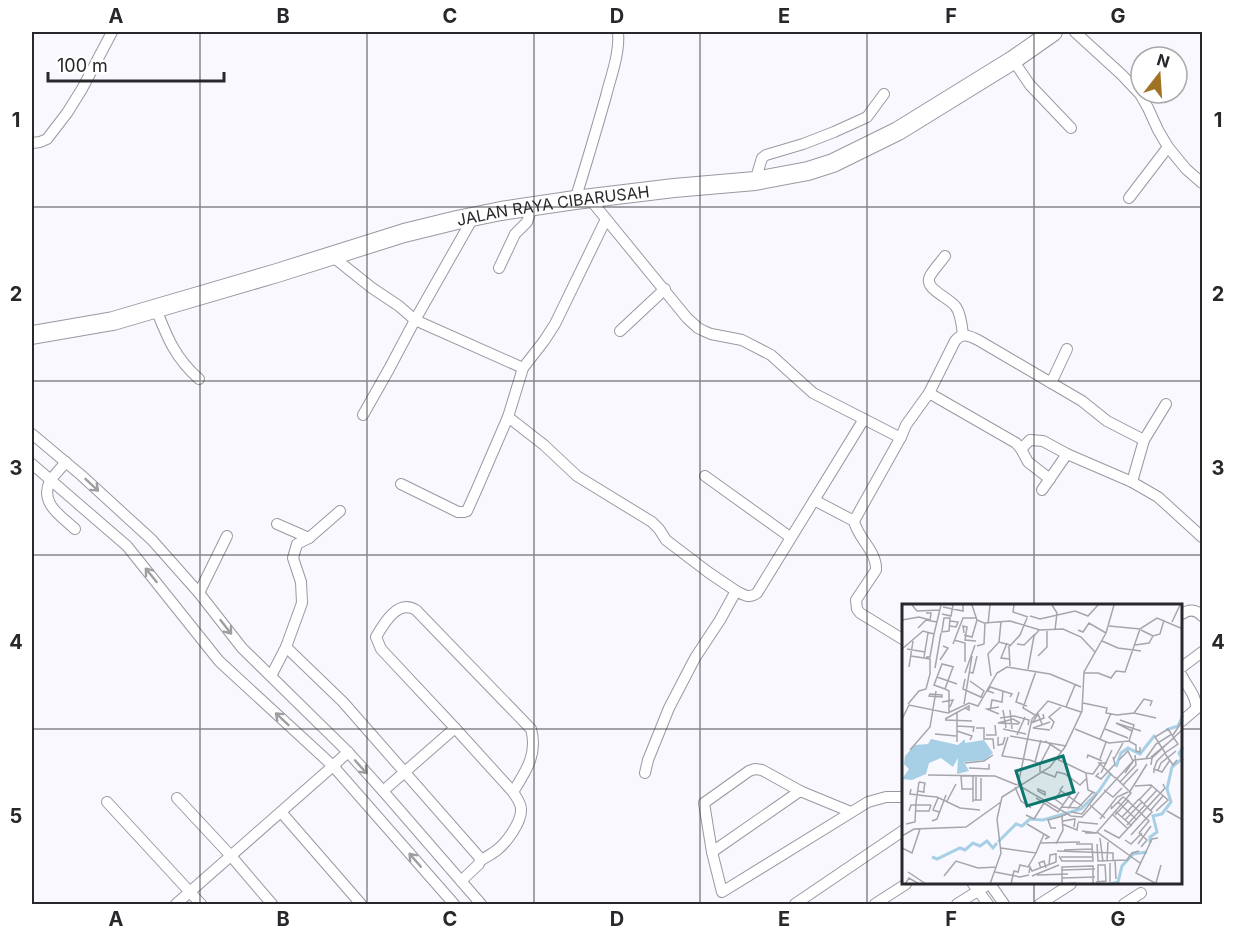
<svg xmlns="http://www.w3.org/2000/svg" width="1234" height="936" font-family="Inter,sans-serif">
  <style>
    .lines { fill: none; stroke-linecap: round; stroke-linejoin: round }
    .minor-casing { stroke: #9a99a2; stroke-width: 12 }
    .primary-casing { stroke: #9a99a2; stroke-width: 20 }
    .minor { stroke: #fff; stroke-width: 10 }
    .primary { stroke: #fff; stroke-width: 18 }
    .oneway { stroke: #9e9ea0 }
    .grid { fill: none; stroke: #28282c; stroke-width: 1.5; stroke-opacity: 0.55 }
    .labels { text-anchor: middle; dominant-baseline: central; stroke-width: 4.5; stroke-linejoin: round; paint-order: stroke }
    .street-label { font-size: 16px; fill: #28282c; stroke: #fff }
    .inset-river { fill: none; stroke: #a7cfe6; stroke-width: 3 }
    .inset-road { fill: none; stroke: #a5a5aa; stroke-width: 1.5 }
    .view { fill: #0f766e; fill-opacity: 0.15; stroke: #0f766e; stroke-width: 3 }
    .inset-edge { fill: none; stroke: #28282c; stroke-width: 3 }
    .neatline { fill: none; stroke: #28282c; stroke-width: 2 }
    .grid-label { font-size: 20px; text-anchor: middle; font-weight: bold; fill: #28282c }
  </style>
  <rect width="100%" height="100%" fill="#f8f8fe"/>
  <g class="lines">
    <defs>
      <g id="minor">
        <polyline points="1075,32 1122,75 1140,94 1148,108 1158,130 1168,147 1186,169 1202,183"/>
        <polyline points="1013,60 1030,85 1071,128"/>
        <polyline points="32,143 40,142 47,139 67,113 82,89 112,32"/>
        <polyline points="755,181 762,158 766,155 803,144 834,132 867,117 884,94"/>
        <path d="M 589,198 L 687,318 L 698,328 L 704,331 L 711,334 L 742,340 L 771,355 L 813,393 L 897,436 L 901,437 L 906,425 L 929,393 L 955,341 C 962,332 969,336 978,340 L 1082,401 L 1107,421 L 1144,440 L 1132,482 L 1158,497 L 1202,537"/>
        <polyline points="1129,198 1168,147"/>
        <path d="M 575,200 C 586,165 596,131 606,96 C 611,76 620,53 618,32"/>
        <polyline points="474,216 415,320 523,368"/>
        <polyline points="606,219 555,324 544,341 523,368 508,417 544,445 577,476 652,522 659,529 666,540 708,572 736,591"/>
        <polyline points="332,256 372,288 399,306 415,320 389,369 363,415"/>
        <path d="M 945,256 C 940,263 934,269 930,276 C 923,289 949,297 956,307 C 961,314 962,326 963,335"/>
        <polyline points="499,268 515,234 527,222 532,207"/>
        <path d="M 156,309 C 167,337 175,358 199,379"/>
        <polyline points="620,331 665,289"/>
        <polyline points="1051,383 1067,349"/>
        <polyline points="929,393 1016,443 1021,449 1030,440 1043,441 1067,454 1132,482"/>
        <polyline points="32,434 81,475 152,540 199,593 242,648 348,752 383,791 481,904"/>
        <path d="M 901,437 L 854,521 C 858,539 877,551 876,570 L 856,600 L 857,609 L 860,613 L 904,640"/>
        <polyline points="1144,440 1166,404"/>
        <polyline points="1021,449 1028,462 1050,479"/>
        <path d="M 66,462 C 61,468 54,475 50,481 C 39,503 61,516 75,529"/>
        <polyline points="32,464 127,546 219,661 333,766 454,904"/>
        <polyline points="705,476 790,537"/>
        <polyline points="401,484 458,512 464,512 467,511 476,491 508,417"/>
        <polyline points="1042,490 1067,454"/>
        <polyline points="814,500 854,521"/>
        <polyline points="277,524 309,538"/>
        <polyline points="199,593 227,536"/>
        <path d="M 1182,614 C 1189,609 1196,609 1202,616"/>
        <polyline points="286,647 343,702 480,858 479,864 461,881"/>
        <polyline points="1182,667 1202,652"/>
        <polyline points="271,676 286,647 302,603 301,582 293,558 297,544 309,538 340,511"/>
        <path d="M 1182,676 C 1187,687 1197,696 1196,709 L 1182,721"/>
        <path d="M 645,773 L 648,760 L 669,708 L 695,658 L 720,620 L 736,591 C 744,595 749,599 757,593 L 864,419"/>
        <polyline points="383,791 455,728"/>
        <polyline points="177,798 231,856 272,904"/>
        <polyline points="107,802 201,904"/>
        <polyline points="281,812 361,904"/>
        <polyline points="851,812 800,791 762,770 755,769 749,771 704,803 712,852 722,892 868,802 886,797 904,797"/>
        <polyline points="712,852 800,791"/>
        <path d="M 480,861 C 486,857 492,854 497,850 C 506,843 522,822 521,809 C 521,803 516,797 513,792 L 455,728 L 381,649 L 376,637 C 384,623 398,599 416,610 L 531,729 C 538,754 526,771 513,792"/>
        <polyline points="973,884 988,904"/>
        <polyline points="990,884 1004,904"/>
        <polyline points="176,904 333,766 348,752"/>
        <polyline points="795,904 904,830"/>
        <polyline points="875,904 906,884"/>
        <polyline points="957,904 989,884"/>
        <polyline points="1040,904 1071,884"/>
        <polyline points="1124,904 1141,893"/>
      </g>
      <g id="primary">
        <path id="s1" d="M 32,335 L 113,321 L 277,273 L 404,233 L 457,220 L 501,211 L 575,200 L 674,188 L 755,181 L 808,171 L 833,163 L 898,131 L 1013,60 L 1053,32"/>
      </g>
    </defs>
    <use href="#minor" class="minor-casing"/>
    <use href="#primary" class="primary-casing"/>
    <use href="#minor" class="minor"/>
    <use href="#primary" class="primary"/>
  </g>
  <defs><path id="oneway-shaft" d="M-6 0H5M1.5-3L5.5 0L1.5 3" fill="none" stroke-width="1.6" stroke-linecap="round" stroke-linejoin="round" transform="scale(1.5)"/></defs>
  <g class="oneway">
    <use href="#oneway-shaft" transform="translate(92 485) rotate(43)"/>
    <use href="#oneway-shaft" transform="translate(151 575) rotate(-129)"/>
    <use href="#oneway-shaft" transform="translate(226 627) rotate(52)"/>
    <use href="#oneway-shaft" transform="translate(282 719) rotate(-137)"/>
    <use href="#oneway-shaft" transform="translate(361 767) rotate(48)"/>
    <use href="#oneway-shaft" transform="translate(415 860) rotate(-131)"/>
  </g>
  <path class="grid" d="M 200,32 L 200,904M 367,32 L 367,904M 534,32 L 534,904M 700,32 L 700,904M 867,32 L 867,904M 1034,32 L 1034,606M 32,207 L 1202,207M 32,381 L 1202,381M 32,555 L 1202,555M 32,729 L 904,729M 1182,729 L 1202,729M 1034,884 L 1034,904"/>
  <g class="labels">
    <g class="street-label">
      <text stroke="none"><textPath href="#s1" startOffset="538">JALAN RAYA CIBARUSAH</textPath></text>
    </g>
  </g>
  <g transform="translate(902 604)">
    <rect width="280" height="280" fill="#f8f8fe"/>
    <path d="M 29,135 L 56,141 L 63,135 L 63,139 L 82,136 L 91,149 L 83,156 L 62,158 L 67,167 L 55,170 L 56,154 L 51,163 L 39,154 L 27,159 L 24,170 L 10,176 L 0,175 L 7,165 L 2,160 L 3,152 L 13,141 L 26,140 Z" fill="#a7cfe6"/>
    <path class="inset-river" d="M 264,126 L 276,122 L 281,111M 214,163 L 219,149 L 226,144 L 238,150 L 253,131M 96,238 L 114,220 L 120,222 L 128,215 L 141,216 L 179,205 L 197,187 L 209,169M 248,239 L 248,233 L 255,228 L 251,212 L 260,210 L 269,198 L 265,185 L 270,163 L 280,155 L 277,149 L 281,143M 30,253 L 35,255 L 58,244 L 63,246 L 71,239 L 78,242 L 85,237 L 91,244 L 95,239M 209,280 L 216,278 L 220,262 L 231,250 L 245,248"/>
    <path class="inset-road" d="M 10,1 L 15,7 L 38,6M 70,1 L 75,16 L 82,19 L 108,17 L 138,26 L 161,25 L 179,33 L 193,48M 112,1 L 111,8 L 126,13M 150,1 L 155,9 L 153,26M 41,3 L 61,7 L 61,1M 40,10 L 49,12 L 51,1M 128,12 L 138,15 L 173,7 L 186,12 L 196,1M 0,16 L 17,13 L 28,16 L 29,9 L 24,9M 48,17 L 56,18 L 54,23 L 48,22M 270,18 L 278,1M 86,20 L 88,1M 207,22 L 238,25 L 255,14 L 281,25M 16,24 L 24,16 L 35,18M 176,26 L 181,28 L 187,19 L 204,29M 239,26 L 251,32 L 258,30 L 262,16M 39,28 L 47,27 L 48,14 L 42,14 L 40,27M 62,29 L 61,22 L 65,23 L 63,36 L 74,37M 32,30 L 39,1M 62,31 L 70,33 L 75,16M 52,36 L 63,39 L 63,58M 200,37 L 216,44 L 239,47M 97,38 L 99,18M 105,39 L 99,54 L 108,55M 51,40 L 61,14 L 74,14M 115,40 L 122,41 L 133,30M 233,41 L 247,39 L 251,32M 75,42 L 82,40 L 83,19M 106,44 L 118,31 L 125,14M 107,44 L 108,62M 0,45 L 21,27 L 32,30M 5,45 L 23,48M 136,52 L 145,43 L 145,27M 22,53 L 26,29M 24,53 L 28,53 L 32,30M 38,56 L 46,44 L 41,42M 7,63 L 11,37M 33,64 L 39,29M 126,65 L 132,32 L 137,26M 67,68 L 71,69 L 75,52M 63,69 L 73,41M 182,69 L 196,69 L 209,74 L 214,67 L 223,68 L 238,25M 89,72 L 86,50 L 97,38 L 108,41M 35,73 L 55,80M 63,75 L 61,85 L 81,94M 68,77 L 82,87 L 79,93M 43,85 L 32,81 L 40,60 L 52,63M 117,88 L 114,98 L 125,102M 92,89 L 86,87 L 88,83 L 110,90 L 108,93M 28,90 L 40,91 L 40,93 L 27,92 ZM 40,98 L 51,96 L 48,103M 181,99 L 205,104 L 204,109 L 215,111 L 232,109 L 242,95 L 250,97 L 248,102M 6,100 L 17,87 L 24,85 L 28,70 L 28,55 L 9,52M 62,100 L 70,52M 164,103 L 173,81M 101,106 L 104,124M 108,106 L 110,125M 88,107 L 90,96 L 100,98 L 101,87M 47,108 L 47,87 L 43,85 L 51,63M 232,109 L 254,114M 97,110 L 85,105 L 97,103M 133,111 L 121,104 L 134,67M 98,114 L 112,112 L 127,116 L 126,121M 0,115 L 7,101 L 46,109 L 67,99 L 76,102 L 95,69 L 105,63 L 148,70 L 179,83M 43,115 L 63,104 L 67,106 L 67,102 L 63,104M 43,116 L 70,117M 218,116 L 232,121 L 227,137M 131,118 L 136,110 L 140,120M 148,118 L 131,124 L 148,126M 129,119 L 142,114 L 141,110M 117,120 L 96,119 L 111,115 L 118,119M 55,122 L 72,123 L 71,128M 74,124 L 82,124 L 82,135 L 91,135 L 92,145M 101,125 L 124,130M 149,125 L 152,118 L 147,113 L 159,103M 173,125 L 207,139 L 227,137 L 234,141 L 234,147 L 238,148 L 238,143M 203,125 L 226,134M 55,127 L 70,132 L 68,136M 230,127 L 214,119 L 239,127M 33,130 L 54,132M 84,131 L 94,131 L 93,121M 115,131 L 123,113M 271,131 L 281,116M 108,132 L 164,142M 96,133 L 96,141 L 101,140 L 103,133M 106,133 L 100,152 L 128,156 L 138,160 L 138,168M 126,133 L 130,115 L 146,97 L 179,108M 198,135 L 209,109M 143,137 L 160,148M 55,138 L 55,108M 8,146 L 28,123 L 34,87M 249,153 L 272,134M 185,154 L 186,151 L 200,157M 244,154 L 254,140 L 270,130M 155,155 L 184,169 L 186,186 L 193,189M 198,155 L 204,138M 212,155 L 221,139M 217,156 L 226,147 L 231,157M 133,158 L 139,136M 63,159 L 82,157 L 91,151M 205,159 L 197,159 L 213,174M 138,160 L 148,141M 249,161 L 250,154 L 281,125M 67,164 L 87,165 L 87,160M 252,165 L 255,157 L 263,149 L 276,140 L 266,125 L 253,133 L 260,144 L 262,147 L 264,151 L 266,154 L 269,158 L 271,161 L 275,156M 256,166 L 259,159 L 274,147M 140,168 L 153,173 L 155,168 L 163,170 L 178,181 L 185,174M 184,169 L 191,170 L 198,160M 197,169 L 194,172 L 199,175 L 213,160 L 211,153M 199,169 L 210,146M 223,169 L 232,156 L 250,154M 252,169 L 252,165 L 260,168 L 268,156M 26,171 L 93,172 L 115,181M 71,171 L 71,198M 59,172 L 60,185 L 71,185M 213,173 L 229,189 L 224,195 L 247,217 L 237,229M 218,178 L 234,161 L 233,151M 116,181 L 169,212 L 180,213 L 232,156M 116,181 L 126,133M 221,181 L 236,165M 161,182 L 158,186 L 180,202M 233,182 L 249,181 L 266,196 L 254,207M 113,183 L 119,197 L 129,204M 9,185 L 8,190 L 25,192M 136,185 L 143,188 L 143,191 L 136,187 ZM 202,186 L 211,193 L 220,184M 16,187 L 22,188 L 22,184 L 23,179 L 17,178M 159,187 L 153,195 L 161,201M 227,189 L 245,160M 24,192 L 35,193 L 58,204 L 78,206M 36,194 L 31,206 L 37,208M 134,194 L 156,208 L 170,188M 224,195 L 195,228 L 238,259M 72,196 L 79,196 L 79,174M 74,196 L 74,173M 237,196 L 250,182M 45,197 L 54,180M 14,198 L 17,178M 216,198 L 235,216M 242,200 L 255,186M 188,201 L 203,214M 210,202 L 209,205 L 221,193 L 224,195M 159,203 L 176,204 L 191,188M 166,205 L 177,188M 7,207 L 9,201 L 29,201M 13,207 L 27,207 L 29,201M 213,207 L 230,222M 248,207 L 261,192M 265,207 L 281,216M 169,208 L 180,210 L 195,190M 124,211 L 132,215 L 142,199M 211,211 L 225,224M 213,211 L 227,196M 220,213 L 237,195 L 250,208 L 229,231M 198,215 L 215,193 L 226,188M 223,216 L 240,198M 30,217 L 35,215 L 44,191M 161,217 L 173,215 L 172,223M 176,218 L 196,220M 4,220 L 13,218 L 14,198M 125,220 L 147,233 L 143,235M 160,220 L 175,226 L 176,219M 225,221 L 243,201M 154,224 L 149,224 L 146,216 L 161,212M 202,226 L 217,234 L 263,184 L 261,180M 180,227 L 195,229 L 183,229M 237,229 L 245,236 L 239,243M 0,232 L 12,225 L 64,223 L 99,198M 198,234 L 201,258M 223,236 L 229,240 L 240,229M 138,239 L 178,238M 154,240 L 161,226 L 160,212 L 165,210M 195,240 L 196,257 L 225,256 L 230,249 L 237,247M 236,240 L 249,222M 0,244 L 10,249 L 18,225M 99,244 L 134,249 L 142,230M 162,246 L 190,245M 155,247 L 211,249 L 211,256M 157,252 L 160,257 L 191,257 L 190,240 L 174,240M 159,253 L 191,253M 213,256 L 214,275M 205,257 L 206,238M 208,259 L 208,278M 139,264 L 137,259 L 142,257 L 144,264M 160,266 L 193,265M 6,268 L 24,280M 93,268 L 118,273 L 127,271M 127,269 L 128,263 L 130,267 L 154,258 L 154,250 L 148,251 L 147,261M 135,271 L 166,270M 42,272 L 54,257 L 76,264 L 95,263M 130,272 L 157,261M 160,274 L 193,273M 194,278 L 204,277 L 203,261 L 196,261 L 196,278M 174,279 L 160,280 L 160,263 L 191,262 L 191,279M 254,279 L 259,261M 3,280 L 7,274 L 17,280M 88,280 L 99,249 L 95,215 L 100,193 L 148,163 L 163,143 L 180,107 L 182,68 L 204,29 L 212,1M 109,280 L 112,267 L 116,268 L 118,261 L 126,263 L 134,249M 255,280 L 234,269 L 250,235 L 256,234"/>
    <path class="view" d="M 161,152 L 172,188 L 125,202 L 114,167 Z"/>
    <rect width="280" height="280" class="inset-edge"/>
  </g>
  <rect width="1234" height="936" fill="none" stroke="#ffffff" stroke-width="66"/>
  <g transform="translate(1159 75) rotate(17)"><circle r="28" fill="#ffffff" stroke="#a9a9ab" stroke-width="1.5"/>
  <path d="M0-4.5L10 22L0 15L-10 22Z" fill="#a07224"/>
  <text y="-9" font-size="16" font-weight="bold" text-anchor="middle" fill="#28282c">N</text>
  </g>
  <path d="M48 72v9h176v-9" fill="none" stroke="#28282c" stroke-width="3"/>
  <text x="57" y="72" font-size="18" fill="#28282c" stroke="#ffffff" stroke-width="4.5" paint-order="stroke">100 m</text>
  <rect x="33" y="33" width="1168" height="870" class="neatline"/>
  <g class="grid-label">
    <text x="116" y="23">A</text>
    <text x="283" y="23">B</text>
    <text x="450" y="23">C</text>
    <text x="617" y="23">D</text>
    <text x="784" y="23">E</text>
    <text x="951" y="23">F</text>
    <text x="1118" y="23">G</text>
    <text x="16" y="127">1</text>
    <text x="1218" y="127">1</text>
    <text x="16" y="301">2</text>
    <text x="1218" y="301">2</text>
    <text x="16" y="475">3</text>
    <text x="1218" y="475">3</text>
    <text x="16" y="649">4</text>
    <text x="1218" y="649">4</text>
    <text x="16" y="823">5</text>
    <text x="1218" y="823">5</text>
    <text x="116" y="926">A</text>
    <text x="283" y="926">B</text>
    <text x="450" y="926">C</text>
    <text x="617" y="926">D</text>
    <text x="784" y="926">E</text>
    <text x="951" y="926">F</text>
    <text x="1118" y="926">G</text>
  </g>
</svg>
